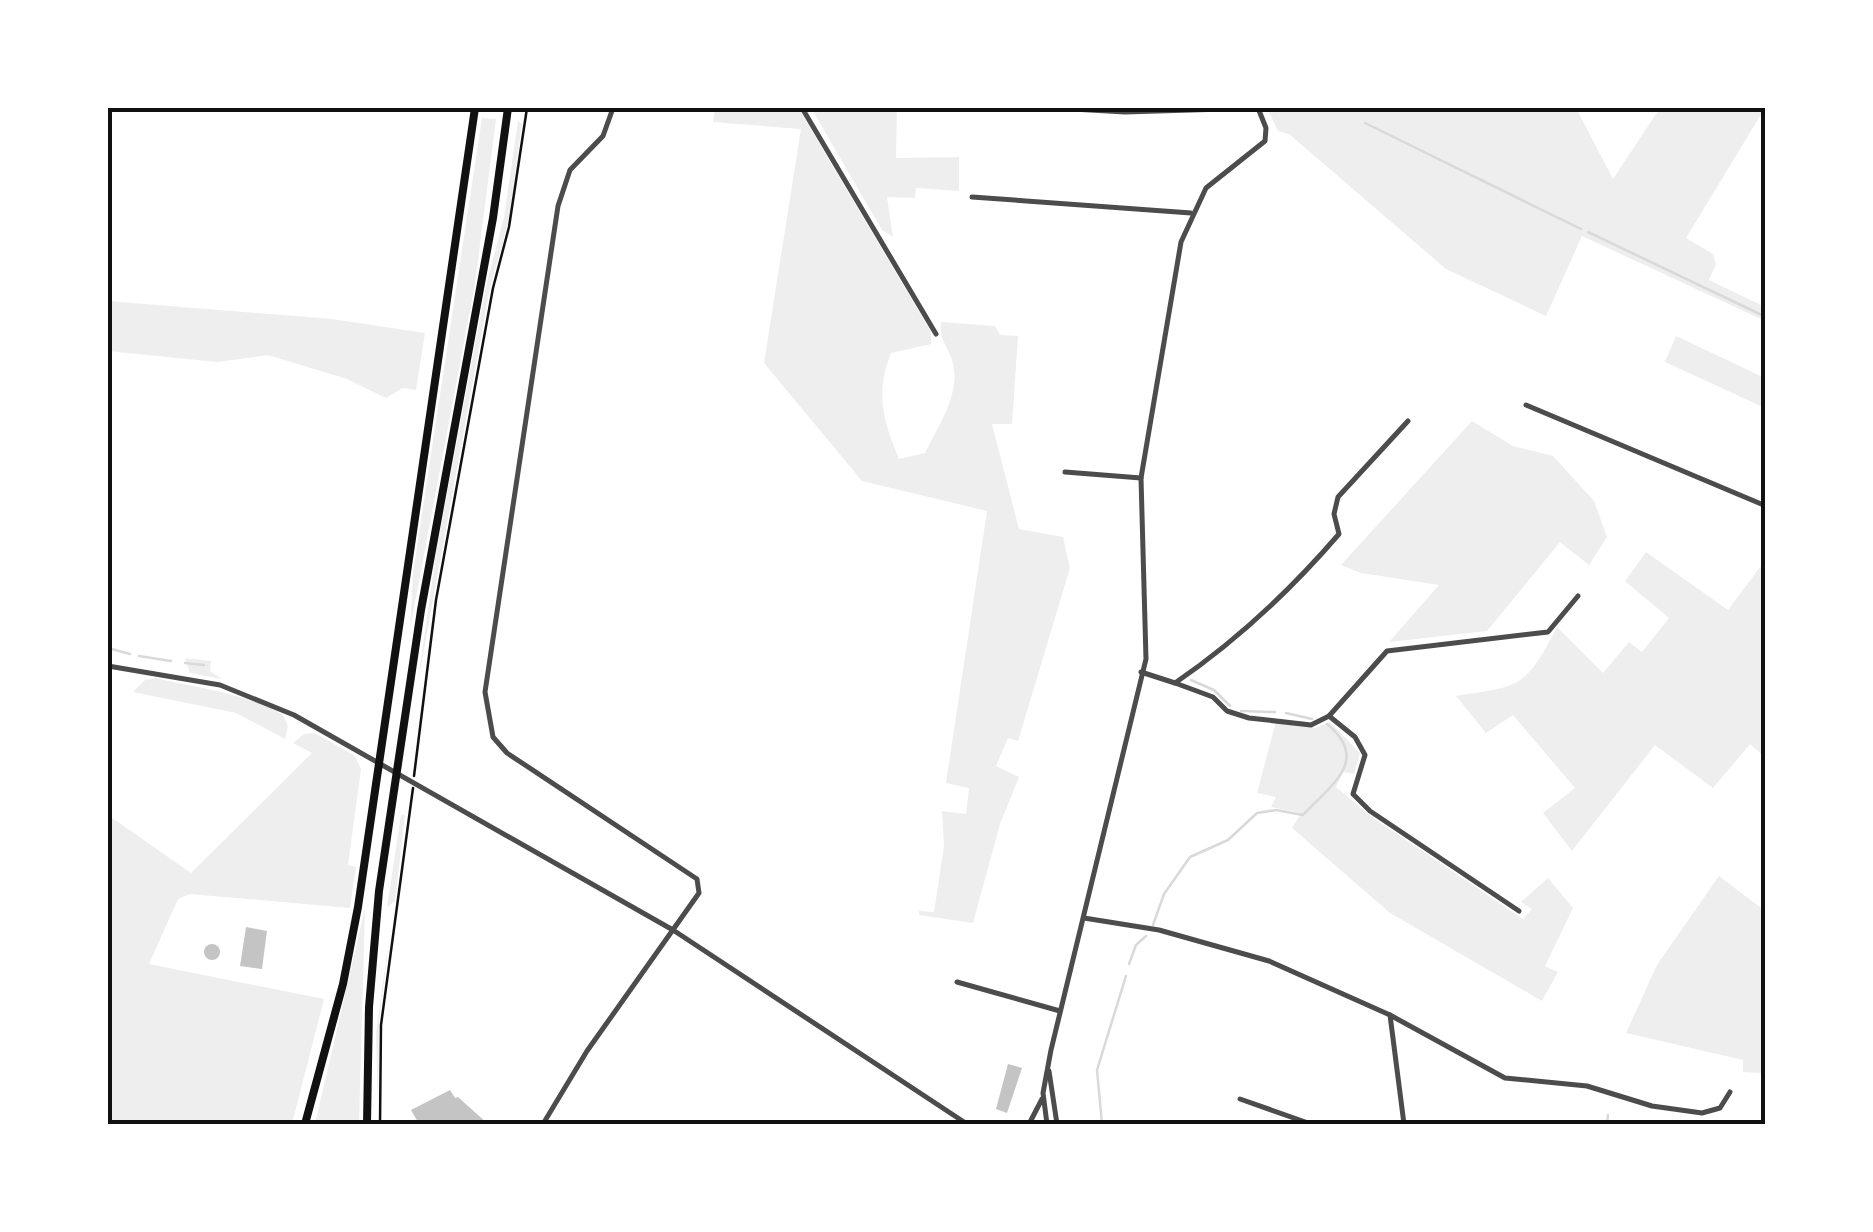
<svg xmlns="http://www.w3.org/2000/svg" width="1873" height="1232" font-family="'Titillium Web',sans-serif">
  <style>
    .green { fill: #eee }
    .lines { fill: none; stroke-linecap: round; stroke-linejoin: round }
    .stream { stroke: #d9d9d9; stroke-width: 2.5 }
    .building { fill: #c4c4c4 }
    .path { stroke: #111; stroke-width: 2.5 }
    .minor { stroke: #4c4c4c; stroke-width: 5 }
    .primary { stroke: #111; stroke-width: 8 }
    .neatline { fill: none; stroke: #111; stroke-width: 4 }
  </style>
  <rect width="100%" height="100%" fill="#fff"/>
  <g class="green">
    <path d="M 715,108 L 800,111 L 931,332 L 931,344 L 891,353 C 875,393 883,421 899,459 L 925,453 C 939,425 962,392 952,360 C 947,345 939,339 941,322 L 995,326 L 1000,335 L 1018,336 L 1012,424 L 992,424 L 1019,529 L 1063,537 L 1070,568 L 1018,741 L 1008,738 L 996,766 L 1019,777 L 1000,824 L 973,923 L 919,915 L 919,911 L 934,912 L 944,846 L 942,811 L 966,814 L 969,788 L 946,783 L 987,511 L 862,481 L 764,363 L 801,129 L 713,122 Z"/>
    <polygon points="811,108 897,108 896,158 959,157 959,191 916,188 915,198 887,197 893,237 882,230"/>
    <polygon points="1267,108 1576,108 1613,179 1660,108 1765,108 1686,238 1713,254 1716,264 1709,280 1765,307 1765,321 1582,236 1546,316 1446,269 1289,134 1278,131"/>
    <polygon points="482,118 496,119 475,284 410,629 413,573"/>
    <polygon points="518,121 522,124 508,224 490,288 417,688 436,553 486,286 504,217"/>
    <polygon points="108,301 332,319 425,333 416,390 403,388 386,398 347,379 268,355 217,362 108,351"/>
    <polygon points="1676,336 1765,378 1765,408 1665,362"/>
    <polygon points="1472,421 1513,446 1553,456 1594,501 1607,537 1589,565 1560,542 1487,631 1389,642 1439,585 1361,573 1341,565"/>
    <path d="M 1646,552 L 1728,610 L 1760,567 L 1765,570 L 1765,757 L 1750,744 L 1713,788 L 1655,745 L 1572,851 L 1543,813 L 1575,788 L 1513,715 L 1486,733 L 1456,696 C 1522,686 1525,688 1557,627 L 1603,673 L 1629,642 L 1642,652 L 1669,618 L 1625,581 Z"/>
    <polygon points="185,658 211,661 210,671 222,679 190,673"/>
    <path d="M 156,678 C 200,689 243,692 283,715 L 288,726 L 285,739 L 236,713 L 133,692 L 145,680 Z"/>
    <polygon points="1276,721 1315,728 1330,722 1360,753 1354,774 1343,772 1336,787 1372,817 1523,919 1532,909 1521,902 1548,878 1573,908 1545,966 1558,972 1542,1001 1390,913 1292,828 1301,813 1271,807 1276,797 1257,793"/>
    <polygon points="315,733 355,756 361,769 348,865 356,867 350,908 190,894 178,899 149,964 324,999 292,1124 108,1124 108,815 191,873 312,753 293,743 304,734"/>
    <polygon points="401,815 405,815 395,901 387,907"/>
    <polygon points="1719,876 1765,911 1765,1073 1743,1072 1743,1060 1626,1033 1657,965"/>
    <polygon points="365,908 359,1124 315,1124"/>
    <polygon points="392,918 379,1021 378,1111 376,1033"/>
  </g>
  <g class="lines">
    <g class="stream">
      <polyline points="1365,123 1581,229"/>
      <polyline points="1588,232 1766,317"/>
      <polyline points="108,648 130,654"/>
      <polyline points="139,656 171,661"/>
      <polyline points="185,663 204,665"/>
      <polyline points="1191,680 1214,690 1230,706"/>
      <polyline points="1241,711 1275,712"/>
      <polyline points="1286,713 1312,719"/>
      <path d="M 1153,925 L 1164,894 L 1190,857 L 1228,840 L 1257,813 L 1276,810 L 1303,815 C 1331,785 1371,760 1327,724"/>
      <polyline points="1129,964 1136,945 1146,936"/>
      <polyline points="1102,1124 1097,1070 1126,976"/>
      <polyline points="1607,1124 1608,1115"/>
    </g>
  </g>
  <g class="building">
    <polygon points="246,927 267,931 262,969 240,966"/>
    <circle cx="212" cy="952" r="8"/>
    <polygon points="1008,1064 1022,1068 1007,1113 996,1109"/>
    <polygon points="450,1090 455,1098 458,1097 488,1124 419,1124 411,1110"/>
  </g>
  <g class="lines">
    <g class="path">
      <polyline points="414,776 436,600 493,288 509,227 527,108"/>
      <polyline points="380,1124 381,1025 413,788"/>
    </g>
    <g class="minor">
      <polyline points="802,108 936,334"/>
      <polyline points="1055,108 1125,112 1257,108"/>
      <polyline points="972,197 1191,213"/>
      <polyline points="1526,405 1766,506"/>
      <polyline points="1065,472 1141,478"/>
      <polyline points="108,666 220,685 294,715 673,930 967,1124"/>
      <path d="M 1141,672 L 1175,683 C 1238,640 1289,592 1339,534 L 1334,514 L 1338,497 L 1408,421"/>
      <polyline points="1175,683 1213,697 1227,711 1249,718 1311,725 1329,716 1355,737 1365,755 1353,794 1370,811 1519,911"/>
      <polyline points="1329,716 1387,651 1548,632 1578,596"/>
      <polyline points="1084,918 1159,930 1269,961 1390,1015 1505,1078 1587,1086 1652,1106 1702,1113 1720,1108 1730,1092"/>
      <polyline points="957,982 1060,1011"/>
      <polyline points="1390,1015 1404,1124"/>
      <polyline points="1049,1071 1057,1124"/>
      <polyline points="1240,1099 1311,1124"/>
      <polyline points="543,1124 587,1051 699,893 697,879 507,753 493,737 485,692 558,206 570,170 603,136 613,108"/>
      <polyline points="1029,1124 1042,1099"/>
      <polyline points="1047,1124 1043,1093 1051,1050 1146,659 1141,478 1181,242 1206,188 1265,141 1266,128 1258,108"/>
    </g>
    <g class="primary">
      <polyline points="305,1124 343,984 358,907 475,108"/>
      <polyline points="367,1124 369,1007 379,891 421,610 493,218 508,108"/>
    </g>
  </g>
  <rect width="1873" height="1232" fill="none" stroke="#ffffff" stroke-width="220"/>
  <rect x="110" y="110" width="1653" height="1012" class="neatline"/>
</svg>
